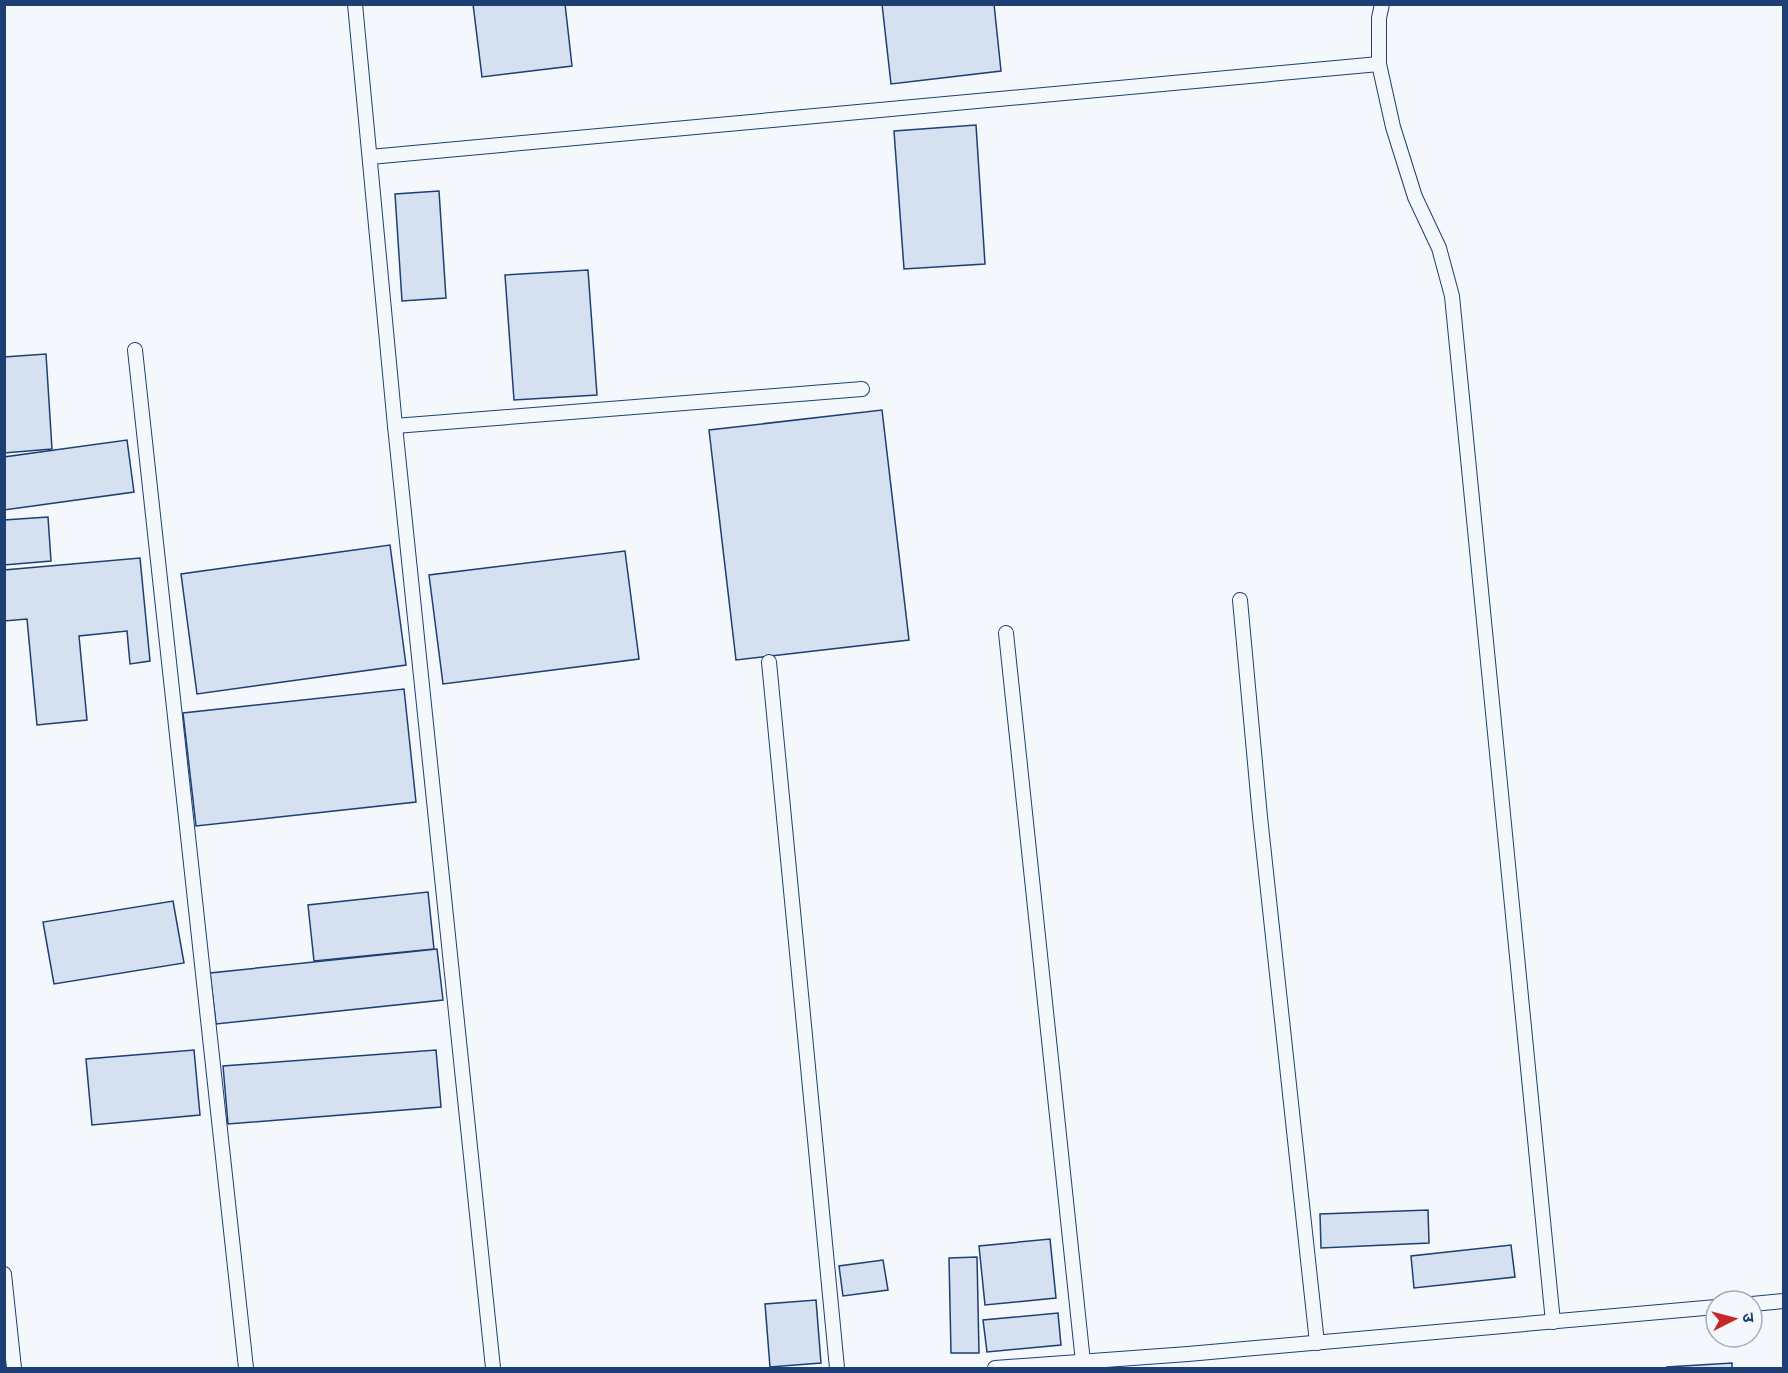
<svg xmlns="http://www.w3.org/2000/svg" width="1788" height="1373" font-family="'Archivo Narrow','Noto Sans Devanagari',sans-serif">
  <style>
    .building { fill: #d5e0f0; stroke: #1d3f73; stroke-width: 1.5 }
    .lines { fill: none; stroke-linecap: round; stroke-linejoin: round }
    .lane-casing { stroke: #1d3f73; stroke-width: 16 }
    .lane { stroke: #f4f7fb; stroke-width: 14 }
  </style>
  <rect width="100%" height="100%" fill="#f4f7fb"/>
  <g class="building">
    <polygon points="473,4 565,4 572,66 482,77"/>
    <polygon points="882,4 994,4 1001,71 891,84"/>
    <polygon points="976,125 985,264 904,269 894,131"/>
    <polygon points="439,191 446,298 402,301 395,194"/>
    <polygon points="588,270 597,395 514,400 505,275"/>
    <polygon points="46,354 52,449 4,453 4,357"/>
    <polygon points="882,410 909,640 736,660 709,430"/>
    <polygon points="127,440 134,492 4,510 4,457"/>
    <polygon points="48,517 51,561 4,565 4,520"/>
    <polygon points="390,545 406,665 197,694 181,574"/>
    <polygon points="625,551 639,659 443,684 429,575"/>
    <polygon points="140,558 150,661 130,664 127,631 79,636 87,720 37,725 27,619 4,621 4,570"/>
    <polygon points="404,689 416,802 196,826 183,713"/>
    <polygon points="428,892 434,949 314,961 308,905"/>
    <polygon points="173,901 184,963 54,984 43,922"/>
    <polygon points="437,949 443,1000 216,1024 210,973"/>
    <polygon points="194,1050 200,1115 92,1125 86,1059"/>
    <polygon points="436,1050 441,1107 228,1124 223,1066"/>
    <polygon points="1428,1210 1429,1243 1321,1248 1320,1214"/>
    <polygon points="1050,1239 1056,1298 985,1305 979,1246"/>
    <polygon points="1511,1245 1515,1277 1414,1288 1411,1256"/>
    <polygon points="977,1257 979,1353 951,1353 949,1258"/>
    <polygon points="883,1260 888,1290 843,1296 839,1266"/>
    <polygon points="816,1300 821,1363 770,1367 765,1304"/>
    <polygon points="1058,1313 1061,1345 987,1352 983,1320"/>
    <polygon points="1732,1363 1732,1368 1667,1368 1667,1367"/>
  </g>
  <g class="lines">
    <defs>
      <g id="lane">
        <polyline points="355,4 395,426 493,1368"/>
        <polyline points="1382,4 1379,18 1379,64 1393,127 1415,197 1439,248 1452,296 1553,1322"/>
        <polyline points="370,157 1379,64"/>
        <polyline points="135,350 246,1368"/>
        <polyline points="395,426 862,389"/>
        <polyline points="1240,600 1260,817 1317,1343"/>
        <polyline points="1006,633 1083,1362"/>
        <polyline points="769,662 837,1368"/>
        <polyline points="4,1274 14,1368"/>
        <polyline points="1752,1304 1784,1301"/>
        <polyline points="995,1368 1188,1354 1716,1307"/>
      </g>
    </defs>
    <use href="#lane" class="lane-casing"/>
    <use href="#lane" class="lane"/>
  </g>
  <rect width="1788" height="1373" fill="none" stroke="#1d3f73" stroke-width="12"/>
  <g transform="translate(1734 1319) rotate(84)"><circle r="28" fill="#f4f7fb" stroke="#9eadc5" stroke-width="1.5"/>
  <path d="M0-4.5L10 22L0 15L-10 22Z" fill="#c62828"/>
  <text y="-9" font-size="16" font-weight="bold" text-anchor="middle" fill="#1d3f73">उ</text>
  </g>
</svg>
